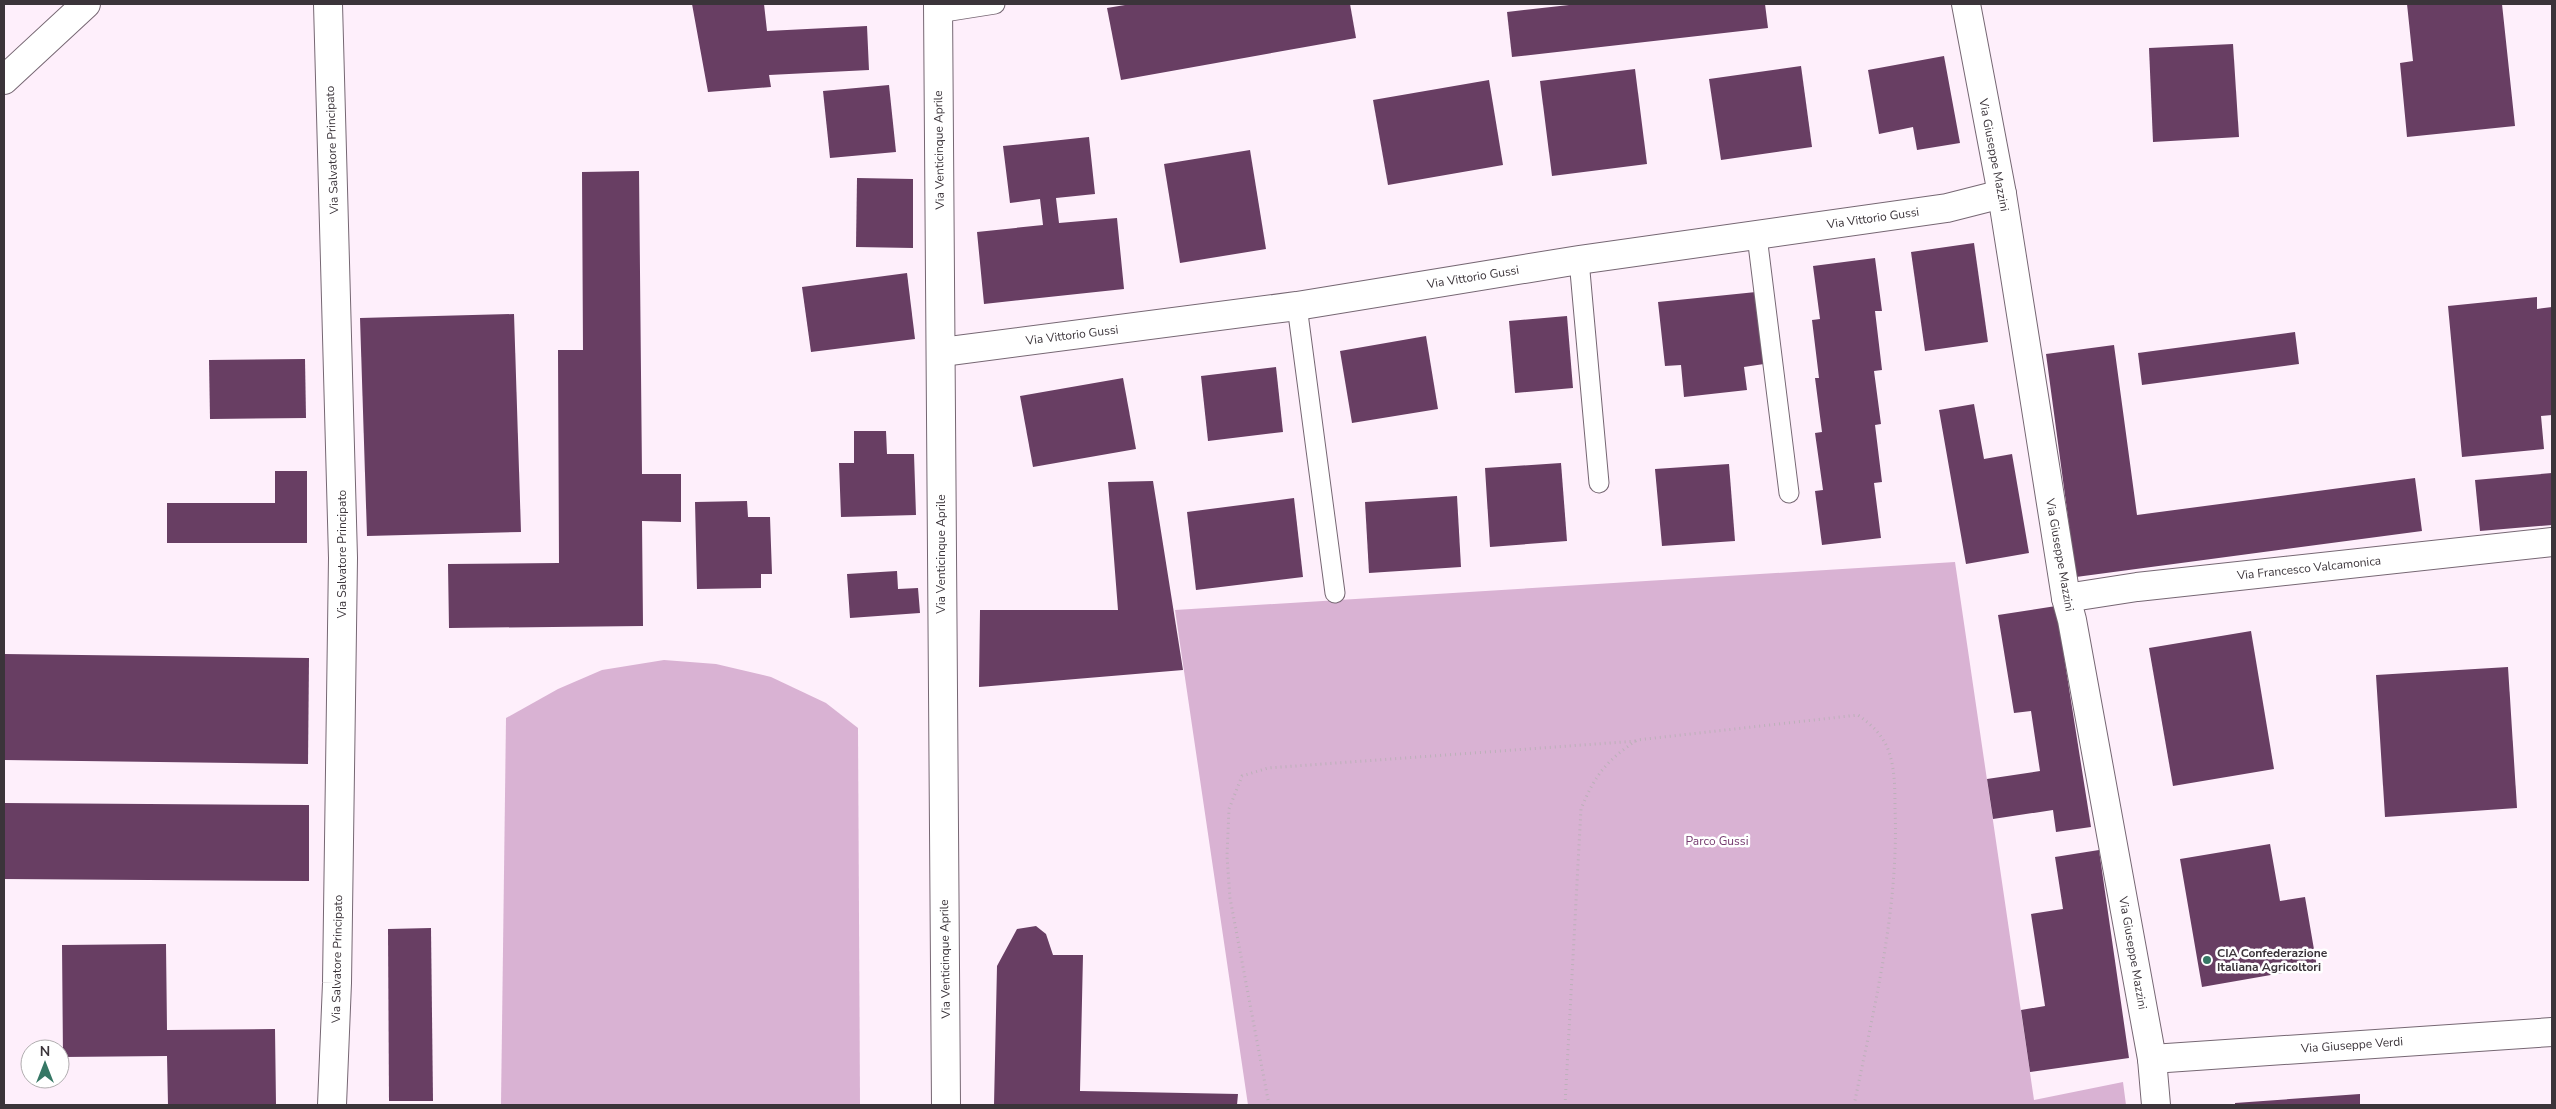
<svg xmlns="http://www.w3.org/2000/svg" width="2556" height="1109" font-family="'Nunito Sans',sans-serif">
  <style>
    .green { fill: #d9b2d3 }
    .building { fill: #683e63 }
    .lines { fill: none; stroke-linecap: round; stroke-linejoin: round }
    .service-casing { stroke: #766773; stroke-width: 21 }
    .minor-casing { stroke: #766773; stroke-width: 30 }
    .tertiary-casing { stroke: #766773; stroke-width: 30 }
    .path { stroke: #bcb0b9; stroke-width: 3; stroke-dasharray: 1 4; stroke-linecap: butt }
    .service { stroke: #fff; stroke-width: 19 }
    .minor { stroke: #fff; stroke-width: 28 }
    .tertiary { stroke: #fff; stroke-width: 28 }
    .poi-dot { fill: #367765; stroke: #fff; stroke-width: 2 }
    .labels { text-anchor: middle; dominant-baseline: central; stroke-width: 5; stroke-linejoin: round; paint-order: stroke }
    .street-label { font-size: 12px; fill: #3b343a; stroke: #fff }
    .park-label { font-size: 12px; fill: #753a6f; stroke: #fff }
    .poi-label { font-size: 12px; font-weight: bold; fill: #3b343a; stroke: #fff; text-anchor: start }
  </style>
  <rect width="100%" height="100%" fill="#feeffb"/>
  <g class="green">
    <polygon points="1955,562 2034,1100 2123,1082 2126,1105 1248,1105 1175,610"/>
    <polygon points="664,660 716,664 771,677 826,703 858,728 860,1105 501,1105 506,718 558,689 602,670"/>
  </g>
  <g class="building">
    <polygon points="692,4 764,4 767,31 867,26 869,70 769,75 771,87 708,92"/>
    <polygon points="1131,4 1350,4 1356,38 1121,80 1107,8"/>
    <polygon points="1578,4 1765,4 1768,28 1512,57 1507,12"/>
    <polygon points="2407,4 2502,4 2515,126 2407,137 2400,63 2413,61"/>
    <polygon points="2233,44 2239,137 2153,142 2149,48"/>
    <polygon points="1944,56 1960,143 1917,150 1913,127 1879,134 1868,70"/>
    <polygon points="1801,66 1812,147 1721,160 1709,79"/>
    <polygon points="1635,69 1647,164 1552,176 1540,81"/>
    <polygon points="1489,80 1503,165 1388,185 1373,100"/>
    <polygon points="889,85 896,152 830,158 823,91"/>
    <polygon points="1089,137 1095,194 1056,198 1059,223 1117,218 1124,289 984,304 977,232 1043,225 1040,199 1010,203 1003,146"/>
    <polygon points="1250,150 1266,249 1180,263 1164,164"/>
    <polygon points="639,171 642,474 681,474 681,522 642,521 643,626 449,628 448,564 559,563 558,350 583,350 582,172"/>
    <polygon points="857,178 913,179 913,248 856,247"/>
    <polygon points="1974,243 1988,342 1925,351 1911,252"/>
    <polygon points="1875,258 1882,311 1875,311 1882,370 1874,371 1881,424 1875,425 1882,482 1874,483 1881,538 1822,545 1815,491 1823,490 1815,433 1822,432 1815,378 1819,378 1812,320 1820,319 1813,266"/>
    <polygon points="907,273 915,339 811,352 802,287"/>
    <polygon points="1756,292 1764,364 1744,367 1747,390 1684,397 1681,365 1665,366 1658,302"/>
    <polygon points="2537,297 2537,309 2552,307 2552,415 2541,416 2544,449 2462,457 2448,306"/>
    <polygon points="514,314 521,532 367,536 360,318"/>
    <polygon points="1567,316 1573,388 1515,393 1509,321"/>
    <polygon points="2295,332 2299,364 2142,385 2138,353"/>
    <polygon points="1426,336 1438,409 1352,423 1340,351"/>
    <polygon points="2114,345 2137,515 2415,478 2422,531 2076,577 2046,354"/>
    <polygon points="305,359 306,418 210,419 209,360"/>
    <polygon points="1276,367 1283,432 1208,441 1201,376"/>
    <polygon points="1123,378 1136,449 1033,467 1020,396"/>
    <polygon points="1974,404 1984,459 2012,454 2029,553 1966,564 1939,410"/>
    <polygon points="854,431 886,431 887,454 914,454 916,515 841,517 839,463 854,463"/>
    <polygon points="1561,463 1567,541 1490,547 1485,468"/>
    <polygon points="1729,464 1735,541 1662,546 1655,469"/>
    <polygon points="275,471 307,471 307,543 167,543 167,503 275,503"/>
    <polygon points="2552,473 2552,525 2480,531 2475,480"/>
    <polygon points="1153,481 1183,670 979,687 980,610 1118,610 1108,482"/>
    <polygon points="1457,496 1461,567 1369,573 1365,502"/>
    <polygon points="1294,498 1303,577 1196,590 1187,512"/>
    <polygon points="747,501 748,517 770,517 772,574 761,574 761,588 697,589 695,502"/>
    <polygon points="897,571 898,589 918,588 920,613 850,618 847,574"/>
    <polygon points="2056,606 2091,827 2056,832 2053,810 1993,819 1987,779 2040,771 2031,711 2014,713 1998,615"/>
    <polygon points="2251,631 2274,769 2173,786 2149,648"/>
    <polygon points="4,654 309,658 308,764 4,760"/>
    <polygon points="2508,667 2517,808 2385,817 2376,675"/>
    <polygon points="4,803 309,805 309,881 4,879"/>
    <polygon points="2270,844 2280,901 2305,897 2317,967 2202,987 2180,859"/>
    <polygon points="2099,850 2129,1058 2030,1072 2021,1010 2045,1006 2031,914 2063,909 2055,857"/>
    <polygon points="1036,926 1046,934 1053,955 1083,955 1080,1091 1238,1094 1237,1105 994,1105 997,966 1017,929"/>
    <polygon points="431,928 433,1101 389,1101 388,929"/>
    <polygon points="166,944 167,1030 275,1029 276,1105 168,1105 167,1056 63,1057 62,945"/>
    <polygon points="2360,1094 2360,1105 2235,1105 2235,1103"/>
  </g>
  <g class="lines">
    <defs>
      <g id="service">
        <polyline points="938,13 995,4"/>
        <polyline points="1757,236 1789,493"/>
        <polyline points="1579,260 1599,483"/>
        <polyline points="1297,306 1335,593"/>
      </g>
      <g id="minor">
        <polyline points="328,4 343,558 337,983 332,1105"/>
        <polyline points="938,4 946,1105"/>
        <polyline points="1966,4 2002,194 2066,598 2072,620 2152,1059 2156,1105"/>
        <polyline points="942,352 1297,306 1579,260 1947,208 2002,194"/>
        <polyline points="2066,598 2137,587 2552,542"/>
        <polyline points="2152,1059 2552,1032"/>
      </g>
      <polyline id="tertiary" points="4,80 86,4"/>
    </defs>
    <use href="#service" class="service-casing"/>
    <use href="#minor" class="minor-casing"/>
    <use href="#tertiary" class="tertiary-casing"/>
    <g class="path">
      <polyline points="1269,1105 1230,898 1227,856 1229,809 1242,776 1268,768 1637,741"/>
      <path d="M 1565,1105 L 1581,809 C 1595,775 1606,761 1637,740 L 1858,715 C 1872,725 1883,735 1889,752 C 1895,769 1895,791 1895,809 C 1899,909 1874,1008 1854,1105"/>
    </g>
    <use href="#service" class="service"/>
    <use href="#minor" class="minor"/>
    <use href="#tertiary" class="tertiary"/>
  </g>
  <circle class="poi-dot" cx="2207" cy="960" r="5"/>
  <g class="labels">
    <g class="street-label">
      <text transform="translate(332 150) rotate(-92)">Via Salvatore Principato</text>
      <text transform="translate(939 150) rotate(-91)">Via Venticinque Aprile</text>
      <text transform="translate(1994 155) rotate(79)">Via Giuseppe Mazzini</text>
      <text transform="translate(1873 218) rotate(-8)">Via Vittorio Gussi</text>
      <text transform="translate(1473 277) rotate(-9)">Via Vittorio Gussi</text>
      <text transform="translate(1072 335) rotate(-7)">Via Vittorio Gussi</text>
      <text transform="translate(342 554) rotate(-90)">Via Salvatore Principato</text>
      <text transform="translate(941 554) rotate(-90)">Via Venticinque Aprile</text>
      <text transform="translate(2060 555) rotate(80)">Via Giuseppe Mazzini</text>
      <text transform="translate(2309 568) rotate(-6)">Via Francesco Valcamonica</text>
      <text transform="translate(2133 953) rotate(80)">Via Giuseppe Mazzini</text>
      <text transform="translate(337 959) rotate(-89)">Via Salvatore Principato</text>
      <text transform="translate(945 959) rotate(-91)">Via Venticinque Aprile</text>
      <text transform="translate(2352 1045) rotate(-4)">Via Giuseppe Verdi</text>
    </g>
    <g class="park-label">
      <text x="1717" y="841">Parco Gussi</text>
    </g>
    <g class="poi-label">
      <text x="2217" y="953">CIA Confederazione<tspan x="2217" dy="14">Italiana Agricoltori</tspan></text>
    </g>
  </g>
  <rect width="2556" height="1109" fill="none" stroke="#3b343a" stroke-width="10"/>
  <g transform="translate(45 1064)"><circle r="24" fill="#ffffff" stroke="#b1aeb0"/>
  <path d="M0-4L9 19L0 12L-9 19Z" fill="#367765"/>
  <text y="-8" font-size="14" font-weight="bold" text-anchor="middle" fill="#3b343a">N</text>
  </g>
</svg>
